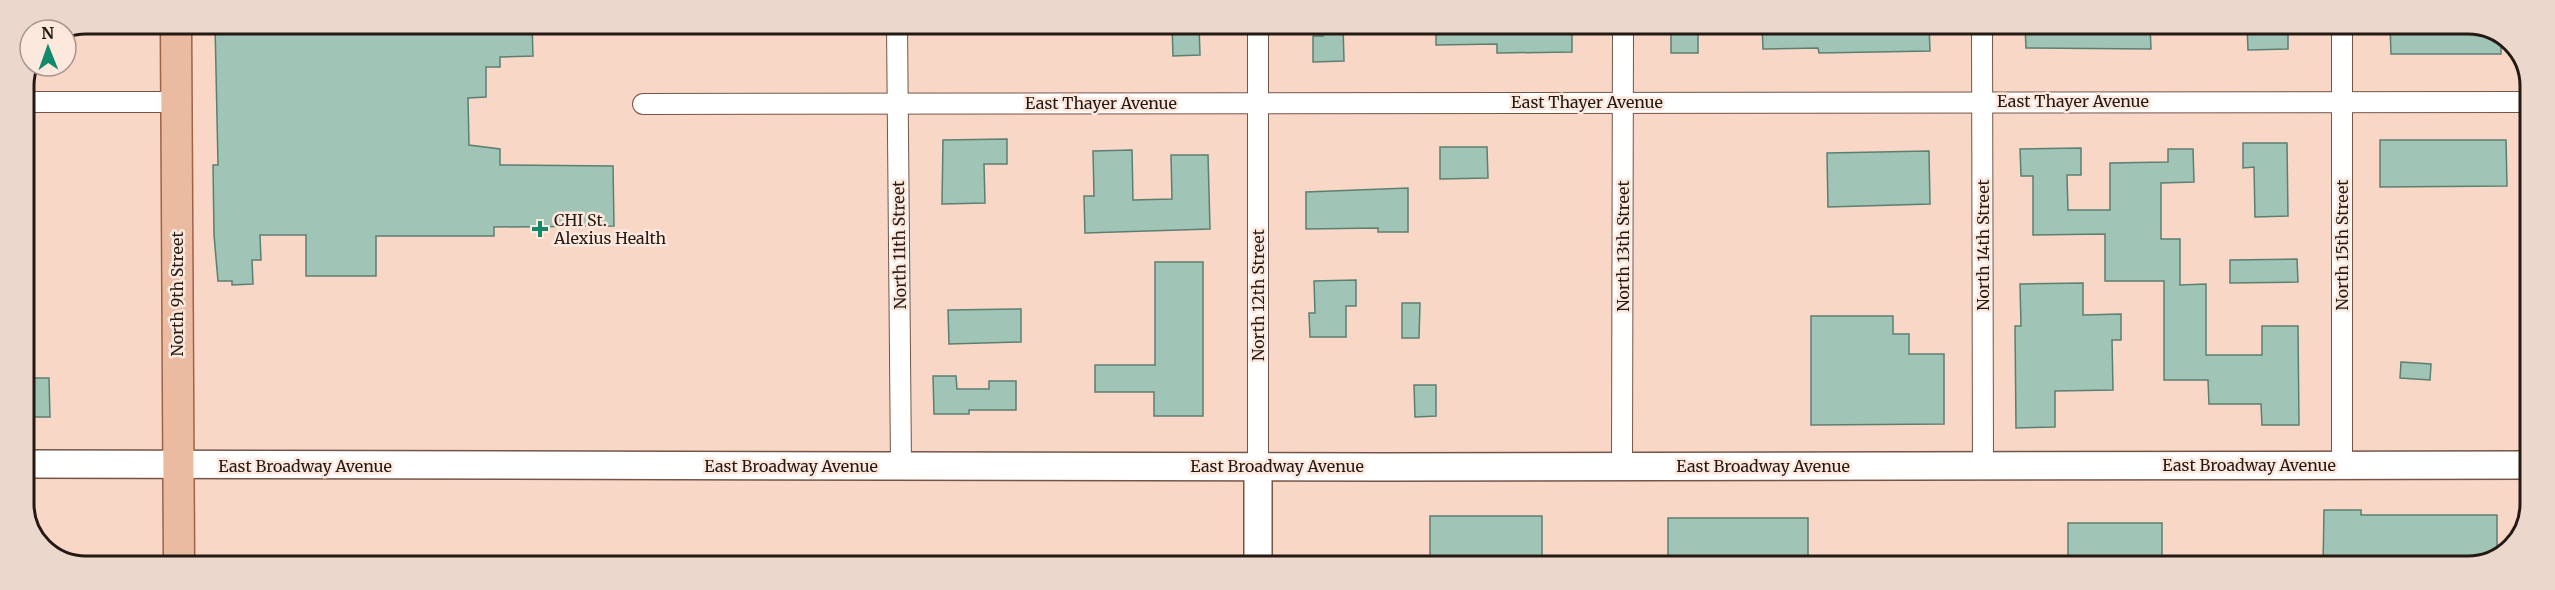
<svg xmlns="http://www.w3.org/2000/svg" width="2555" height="590" font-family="Merriweather,serif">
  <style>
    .building { fill: #a0c5b7; stroke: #5c7f72; stroke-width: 1.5 }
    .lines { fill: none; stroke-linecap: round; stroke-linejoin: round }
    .street-casing { stroke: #735648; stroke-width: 22 }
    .secondary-casing { stroke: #735648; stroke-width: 30 }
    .primary-casing { stroke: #9d6446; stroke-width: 33 }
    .street { stroke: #fff; stroke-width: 20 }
    .secondary { stroke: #fff; stroke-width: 27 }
    .primary { stroke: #ebbba1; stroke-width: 30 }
    .poi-dot { fill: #11896b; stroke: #fde8dd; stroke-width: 2 }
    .labels { text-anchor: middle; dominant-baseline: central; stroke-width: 5; stroke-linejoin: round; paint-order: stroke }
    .street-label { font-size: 16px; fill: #251913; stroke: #fde8dd }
    .poi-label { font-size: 16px; fill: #251913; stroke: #fde8dd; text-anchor: start }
    .rim { fill: none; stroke: #251913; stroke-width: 3 }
  </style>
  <rect width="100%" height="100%" fill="#f9d7c6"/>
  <g class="building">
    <polygon points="215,24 532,24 533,56 500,57 500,67 486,67 486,97 468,98 469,145 500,149 500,165 613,166 614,226 494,227 494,236 376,236 376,276 306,276 306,235 260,235 261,260 252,260 253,284 232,285 232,281 218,281 214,235 213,165 218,165"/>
    <polygon points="1172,25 1199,25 1200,55 1173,56"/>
    <polygon points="1323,25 1343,25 1344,61 1313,62 1313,36 1323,36"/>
    <polygon points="1436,25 1572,25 1572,52 1497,53 1497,44 1436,45"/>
    <rect x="1671" y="25" width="27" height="28"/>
    <polygon points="1762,25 1929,25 1930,51 1819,53 1818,48 1763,49"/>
    <polygon points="2025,25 2150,25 2151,49 2026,48"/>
    <polygon points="2247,25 2288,25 2288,49 2248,50"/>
    <polygon points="2390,25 2481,25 2501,37 2501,54 2391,54"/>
    <polygon points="1007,139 1007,164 984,164 985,203 942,204 943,140"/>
    <polygon points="2380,140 2506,140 2507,186 2380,187"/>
    <polygon points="2243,143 2287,143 2288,216 2255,217 2254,167 2243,168"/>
    <polygon points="1440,147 1487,147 1488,178 1440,179"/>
    <polygon points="2081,148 2081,175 2067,175 2068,210 2110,210 2110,163 2168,162 2168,149 2193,149 2194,182 2161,183 2161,239 2180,239 2180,285 2206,284 2206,355 2262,355 2262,326 2298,326 2299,425 2262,425 2261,404 2209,404 2208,380 2164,380 2164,281 2105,281 2105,234 2033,235 2033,176 2021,176 2020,149"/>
    <polygon points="1132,150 1133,200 1172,199 1171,155 1208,155 1210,229 1085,233 1084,196 1094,196 1093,151"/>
    <polygon points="1929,151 1930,204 1828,207 1827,153"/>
    <polygon points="1408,188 1408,232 1378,232 1378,228 1306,229 1306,192"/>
    <polygon points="2297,259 2298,282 2230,283 2230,260"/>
    <polygon points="1155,262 1203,262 1203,416 1154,416 1154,392 1095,392 1095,365 1155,365"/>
    <polygon points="1356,280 1356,306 1346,306 1346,337 1310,337 1309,313 1315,313 1314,281"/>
    <polygon points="2083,283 2083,315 2121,314 2121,340 2112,340 2113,390 2055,391 2055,427 2016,428 2015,326 2021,326 2020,284"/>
    <polygon points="1402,303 1420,303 1419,338 1402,338"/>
    <polygon points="1021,309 1021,342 949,344 948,310"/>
    <polygon points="1811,316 1893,316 1893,334 1909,334 1909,354 1944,354 1944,424 1811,425"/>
    <polygon points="2401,362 2431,364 2430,380 2400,378"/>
    <polygon points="933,376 956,376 957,389 989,389 989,381 1016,381 1016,410 969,410 969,414 934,414"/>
    <polygon points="24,378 49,378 50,417 24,417"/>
    <polygon points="1414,385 1436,385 1436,416 1415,417"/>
    <polygon points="2324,510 2361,510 2361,515 2497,515 2497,555 2469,566 2323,566"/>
    <polygon points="1430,516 1542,516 1542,566 1430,565"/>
    <rect x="1668" y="518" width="140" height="48"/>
    <rect x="2068" y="523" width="94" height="43"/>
  </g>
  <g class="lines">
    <defs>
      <g id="street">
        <polyline points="897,24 901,465"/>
        <polyline points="1258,25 1258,465"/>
        <polyline points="1982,25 1983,465"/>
        <polyline points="24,102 176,102"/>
        <polyline points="643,104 2530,102"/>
        <polyline points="2342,465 2342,25"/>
        <polyline points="1622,467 1623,25"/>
      </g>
      <g id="secondary">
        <polyline points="24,464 1385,467 2530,465"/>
        <polyline points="1258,565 1258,465"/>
      </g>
      <polyline id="primary" points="176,24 179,565"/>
    </defs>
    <use href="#street" class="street-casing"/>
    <use href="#secondary" class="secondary-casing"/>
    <use href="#primary" class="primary-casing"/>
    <use href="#street" class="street"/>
    <use href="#secondary" class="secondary"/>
    <use href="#primary" class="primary"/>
  </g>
  <path class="poi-dot" d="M537 220h6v6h6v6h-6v6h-6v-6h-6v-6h6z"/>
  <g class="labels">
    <g class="street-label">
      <text x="2073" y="101">East Thayer Avenue</text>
      <text x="1587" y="102">East Thayer Avenue</text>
      <text x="1101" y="103">East Thayer Avenue</text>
      <text transform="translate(899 245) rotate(-91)">North 11th Street</text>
      <text transform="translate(1983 245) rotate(-90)">North 14th Street</text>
      <text transform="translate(2342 245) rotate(-90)">North 15th Street</text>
      <text transform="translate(1623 246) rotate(-90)">North 13th Street</text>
      <text transform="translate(177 294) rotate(-90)">North 9th Street</text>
      <text transform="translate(1258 295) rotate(-90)">North 12th Street</text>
      <text x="2249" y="465">East Broadway Avenue</text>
      <text x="305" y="466">East Broadway Avenue</text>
      <text x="791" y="466">East Broadway Avenue</text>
      <text x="1277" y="466">East Broadway Avenue</text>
      <text x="1763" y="466">East Broadway Avenue</text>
    </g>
    <g class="poi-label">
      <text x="554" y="220">CHI St.<tspan x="554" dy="18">Alexius Health</tspan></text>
    </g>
  </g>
  <path d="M0 0H2555V590H0ZM86 34H2468A52 52 0 0 1 2520 86V504A52 52 0 0 1 2468 556H86A52 52 0 0 1 34 504V86A52 52 0 0 1 86 34Z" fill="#ecd7cd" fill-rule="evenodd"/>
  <path class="rim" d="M86 34H2468A52 52 0 0 1 2520 86V504A52 52 0 0 1 2468 556H86A52 52 0 0 1 34 504V86A52 52 0 0 1 86 34Z"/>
  <g transform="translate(48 48) rotate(359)"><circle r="28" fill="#fde8dd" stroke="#a7958c" stroke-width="1.5"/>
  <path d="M0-4.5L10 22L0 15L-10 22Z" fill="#11896b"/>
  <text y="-9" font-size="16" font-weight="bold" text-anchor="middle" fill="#251913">N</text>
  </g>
</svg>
